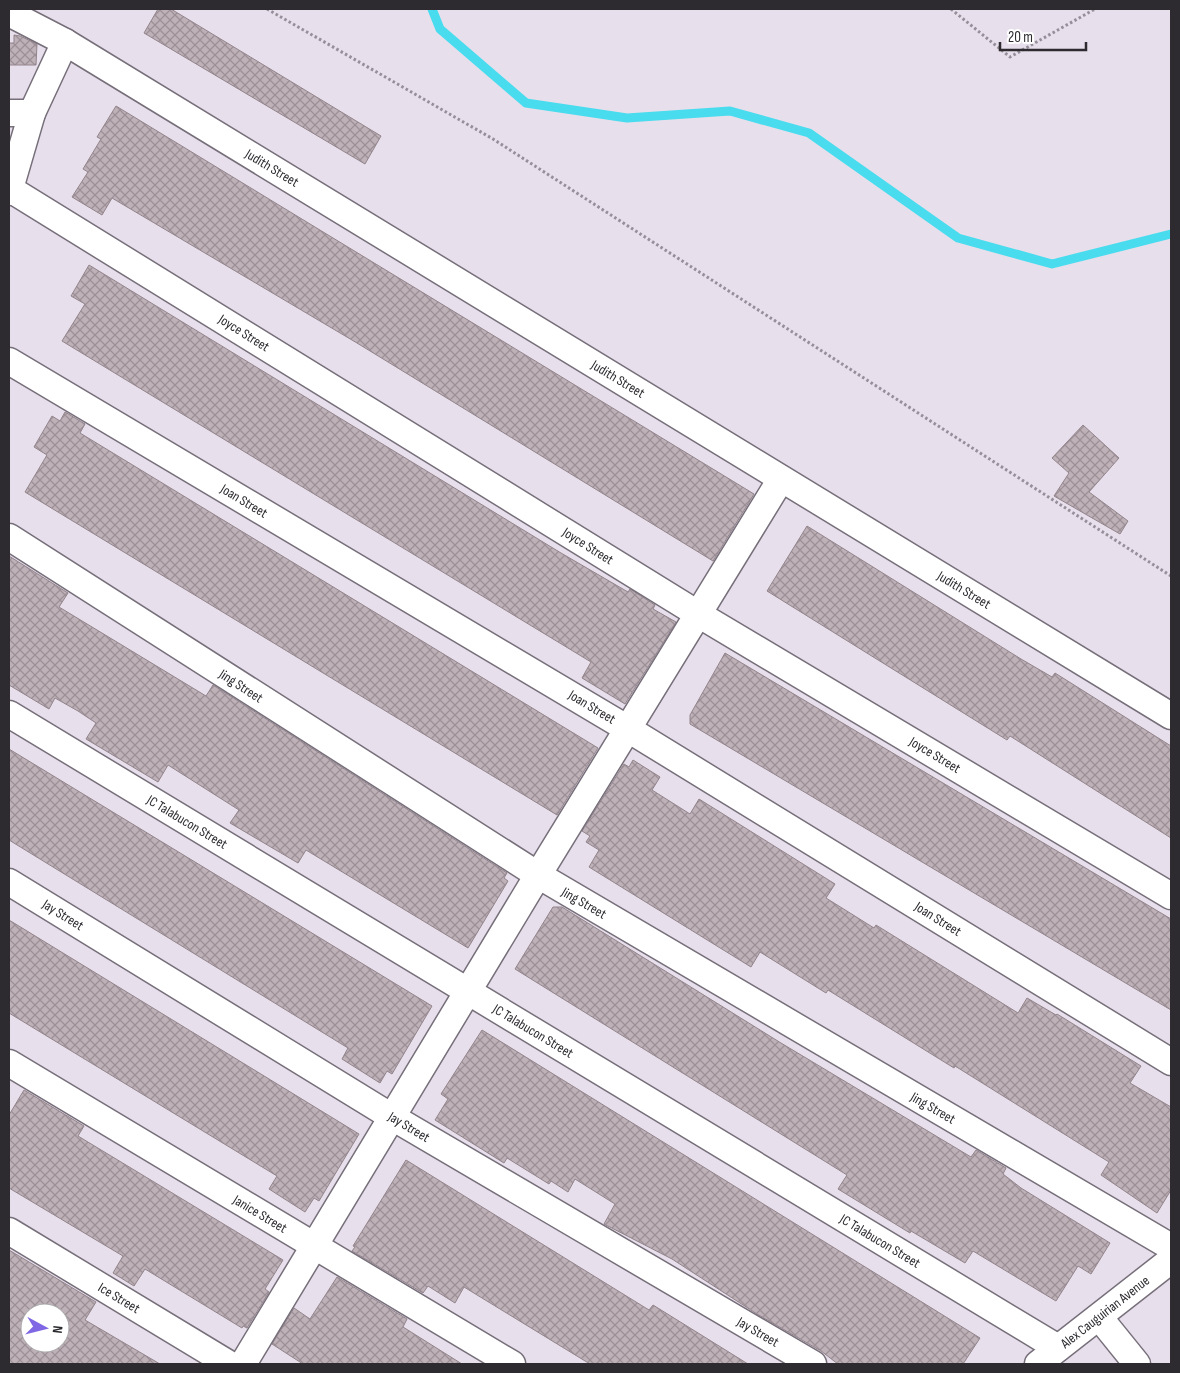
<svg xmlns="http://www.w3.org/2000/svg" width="1180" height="1373" font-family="'Sofia Sans Condensed',sans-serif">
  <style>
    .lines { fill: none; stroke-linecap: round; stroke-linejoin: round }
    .stream { stroke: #48dcee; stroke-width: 9 }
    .building { fill: url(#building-cross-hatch); stroke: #92848b; fill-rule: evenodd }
    .minor-casing { stroke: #766f7a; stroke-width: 29 }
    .path { stroke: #958f99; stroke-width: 3; stroke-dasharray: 2.5 2.5; stroke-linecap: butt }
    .minor { stroke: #fff; stroke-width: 26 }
    .labels { text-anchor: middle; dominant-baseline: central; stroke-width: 4.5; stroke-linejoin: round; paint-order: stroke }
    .street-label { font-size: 14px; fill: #2e2b30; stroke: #fff }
  </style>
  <defs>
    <pattern id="building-cross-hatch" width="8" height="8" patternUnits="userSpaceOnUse" patternTransform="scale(1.25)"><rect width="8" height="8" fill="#bfb1b8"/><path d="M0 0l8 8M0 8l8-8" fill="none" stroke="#9c9096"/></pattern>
  </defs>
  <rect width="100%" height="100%" fill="#e7dfec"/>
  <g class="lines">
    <polyline class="stream" points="432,9 440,29 526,103 627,118 730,111 809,133 958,238 1052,264 1171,234"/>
  </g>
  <g class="building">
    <polygon points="158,9 171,9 381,136 365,164 144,33"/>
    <polygon points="14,35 20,36 37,44 36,65 9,65 9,43 14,43"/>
    <polygon points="116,106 754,494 713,561 357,343 112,198 102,215 72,197 88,172 83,169 101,139 97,137"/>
    <polygon points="89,265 561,553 628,592 630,589 655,605 653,609 676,622 625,704 582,678 591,662 62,341 85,304 71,296"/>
    <polygon points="65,412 85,424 80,433 598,748 557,815 25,492 47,455 34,447 52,416 60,421"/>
    <polygon points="1083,425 1119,458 1089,492 1128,521 1120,534 1054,496 1069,473 1052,458"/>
    <polygon points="807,526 1021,659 1052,677 1055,673 1171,746 1171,838 1010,736 1007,740 767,591"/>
    <polygon points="9,556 68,593 59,607 206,696 213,685 507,873 504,878 508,881 468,948 306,850 298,863 230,823 239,810 168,765 158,782 86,739 96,723 78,711 55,698 49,709 9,685"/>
    <polygon points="725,653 1171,919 1171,1010 690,724 690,715"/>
    <polygon points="9,749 432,1006 392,1074 387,1071 380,1083 342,1059 348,1048 9,840"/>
    <polygon points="633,760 660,777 652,790 690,814 699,799 835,884 826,898 874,928 876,925 1018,1013 1027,998 1056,1015 1057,1014 1141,1066 1130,1083 1171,1107 1171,1190 1157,1213 1101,1175 1109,1162 955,1066 954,1068 828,990 826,993 760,952 751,967 589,867 599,850 586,842 590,836 582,831 624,764 629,767"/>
    <polygon points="553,907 562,907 781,1043 971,1157 976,1150 1006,1168 1003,1174 1021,1188 1110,1243 1091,1274 1078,1266 1056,1301 973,1251 965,1263 911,1231 910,1233 838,1189 847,1175 515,969"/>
    <polygon points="9,920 359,1134 319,1201 314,1198 305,1212 269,1189 277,1176 9,1013"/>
    <polygon points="482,1030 980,1338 963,1364 838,1364 821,1351 757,1314 672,1259 604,1224 615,1204 575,1179 568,1192 551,1181 549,1184 507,1158 504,1163 435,1120 448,1099 441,1094"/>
    <polygon points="24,1090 84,1126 78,1136 283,1260 265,1289 269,1292 247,1328 243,1326 242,1328 145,1269 134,1286 113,1273 123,1256 9,1188 9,1115"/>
    <polygon points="406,1160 649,1310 653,1305 748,1364 590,1364 464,1287 455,1303 428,1286 423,1293 352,1251 355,1247 353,1246"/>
    <path d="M 9,1250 L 96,1302 L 85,1320 L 160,1364 L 9,1364 ZM 30,1313 L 60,1313 L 60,1343 L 30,1343 Z"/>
    <polygon points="337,1277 407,1319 403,1327 462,1364 303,1364 272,1344 294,1308 310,1319"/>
  </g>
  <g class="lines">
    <defs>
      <g id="minor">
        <polyline points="9,13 65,42 1171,716"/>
        <polyline points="9,113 32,113"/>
        <polyline points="10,189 698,614 1171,896"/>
        <polyline points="9,192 32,113 65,42"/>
        <polyline points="9,361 628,729 1171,1062"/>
        <polyline points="9,537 538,875 1171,1247"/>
        <polyline points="9,714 1058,1348"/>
        <polyline points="9,882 392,1117 813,1364"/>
        <polyline points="9,1063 512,1364"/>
        <polyline points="9,1231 229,1364"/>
        <polyline points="1099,1317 1137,1364"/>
        <polyline points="243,1364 538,875 781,479"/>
        <polyline points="1038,1364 1171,1260"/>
      </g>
    </defs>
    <use href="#minor" class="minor-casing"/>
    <g class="path">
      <polyline points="267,9 493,139 1171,576"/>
      <polyline points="951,9 1010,57 1095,9"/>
    </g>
    <use href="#minor" class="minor"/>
  </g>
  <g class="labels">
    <g class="street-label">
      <text transform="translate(272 168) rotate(31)">Judith Street</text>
      <text transform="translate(244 333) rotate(32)">Joyce Street</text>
      <text transform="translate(618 379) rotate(31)">Judith Street</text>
      <text transform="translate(244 501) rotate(31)">Joan Street</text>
      <text transform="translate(588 546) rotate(32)">Joyce Street</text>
      <text transform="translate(964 590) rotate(31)">Judith Street</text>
      <text transform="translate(241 686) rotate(33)">Jing Street</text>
      <text transform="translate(592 707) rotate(31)">Joan Street</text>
      <text transform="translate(935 755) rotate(31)">Joyce Street</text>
      <text transform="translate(187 822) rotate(31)">JC Talabucon Street</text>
      <text transform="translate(584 903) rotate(30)">Jing Street</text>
      <text transform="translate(63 915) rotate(32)">Jay Street</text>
      <text transform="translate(938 919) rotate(32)">Joan Street</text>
      <text transform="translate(533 1031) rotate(31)">JC Talabucon Street</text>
      <text transform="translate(933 1108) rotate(30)">Jing Street</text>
      <text transform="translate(409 1127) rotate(31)">Jay Street</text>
      <text transform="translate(260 1214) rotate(31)">Janice Street</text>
      <text transform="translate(880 1241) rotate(31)">JC Talabucon Street</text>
      <text transform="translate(119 1298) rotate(31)">Ice Street</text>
      <text transform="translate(1105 1312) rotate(-38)">Alex Cauguirian Avenue</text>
      <text transform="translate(758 1332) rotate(30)">Jay Street</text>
    </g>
  </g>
  <rect width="1180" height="1373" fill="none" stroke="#2e2b30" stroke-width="20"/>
  <g transform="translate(45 1328) rotate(97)"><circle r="24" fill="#ffffff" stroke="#abaaac"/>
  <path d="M0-4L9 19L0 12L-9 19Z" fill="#8067e3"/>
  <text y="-8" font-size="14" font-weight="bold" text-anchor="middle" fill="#2e2b30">N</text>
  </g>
  <path d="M1000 42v8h86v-8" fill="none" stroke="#2e2b30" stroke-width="2.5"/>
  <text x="1008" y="42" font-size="15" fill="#2e2b30" stroke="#ffffff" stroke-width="4" paint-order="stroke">20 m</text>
</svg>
